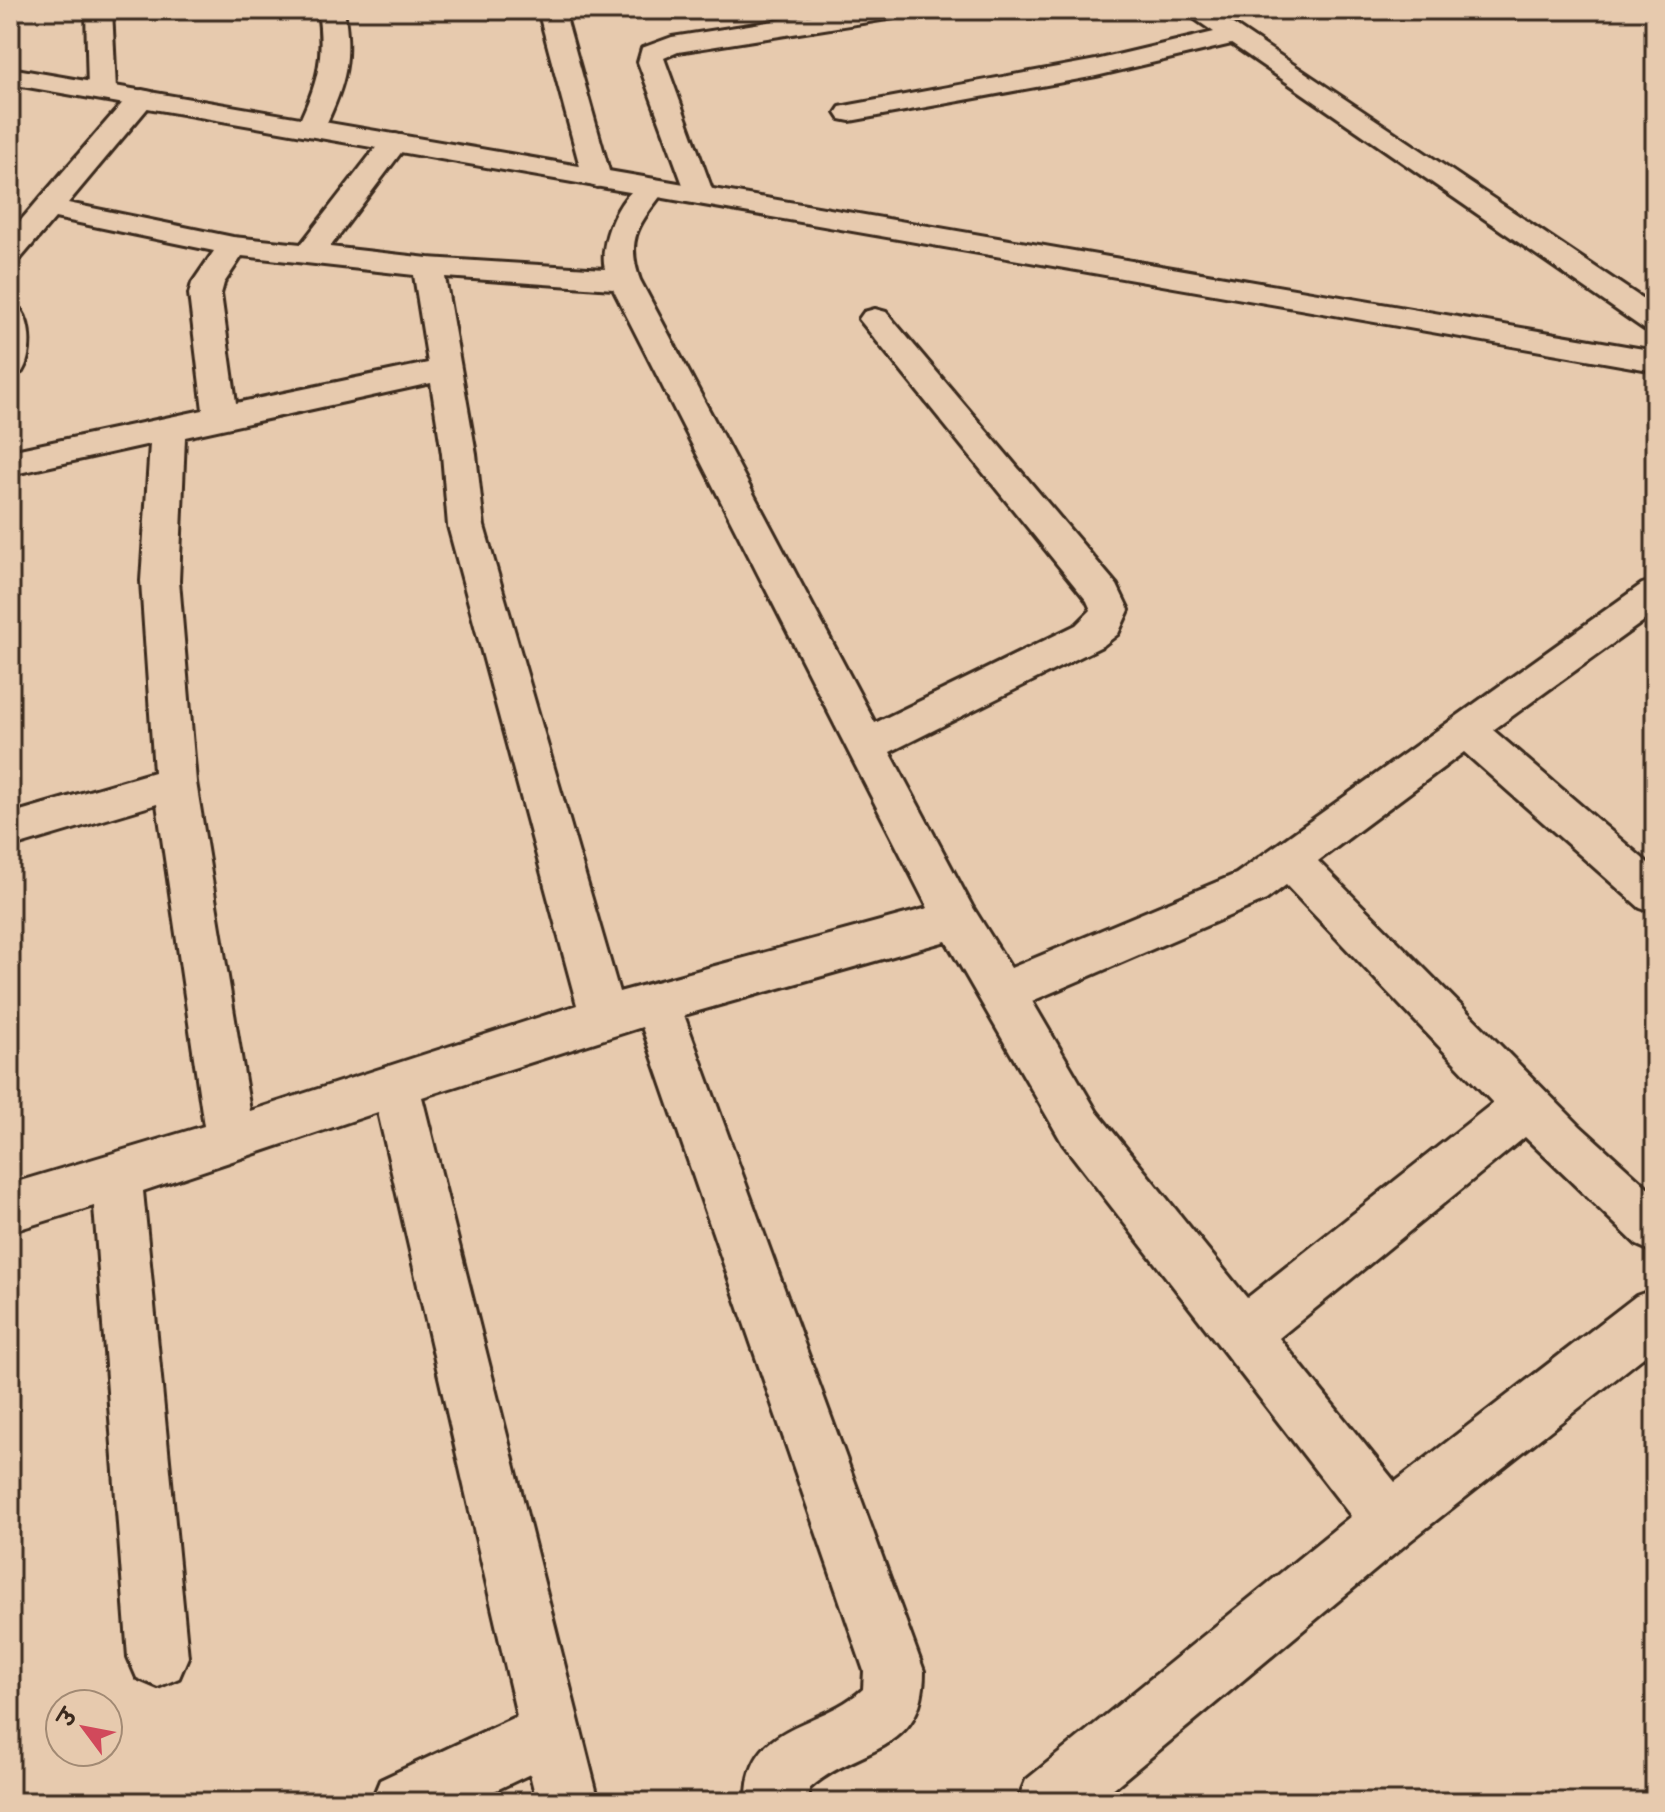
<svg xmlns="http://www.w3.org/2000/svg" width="1665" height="1812" font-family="'Architects Daughter','Playpen Sans Deva',sans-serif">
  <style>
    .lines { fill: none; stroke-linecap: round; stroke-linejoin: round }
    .minor-casing { stroke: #3b2a1e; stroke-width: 6 }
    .major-casing { stroke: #3b2a1e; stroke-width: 6 }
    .minor { fill: #e7caae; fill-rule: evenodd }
    .major { fill: #e7caae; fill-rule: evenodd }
  </style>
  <rect width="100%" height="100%" fill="#e7caae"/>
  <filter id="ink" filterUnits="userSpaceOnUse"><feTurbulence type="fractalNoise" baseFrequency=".0125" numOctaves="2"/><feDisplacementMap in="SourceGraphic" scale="16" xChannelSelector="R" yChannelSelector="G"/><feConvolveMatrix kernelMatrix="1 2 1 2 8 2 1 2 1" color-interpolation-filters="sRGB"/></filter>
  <g filter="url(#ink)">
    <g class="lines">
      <defs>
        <g id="minor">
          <polygon points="86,10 112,10 116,90 112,96 92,96 88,90"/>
          <path d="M 318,10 L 344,10 C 352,59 346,82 325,127 L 321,133 L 311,135 L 301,133 L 297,127 C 318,83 325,59 318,10 Z"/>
          <polygon points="538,10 564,10 611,178 607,184 597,187 587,184 583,178"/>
          <polygon points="845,10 907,10 903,15 894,18 678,52 664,58 714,195 709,201 699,204 689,201 638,62 642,48 672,37"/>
          <polygon points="1231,28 1240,30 1244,36 1240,42 1096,76 850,121 840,119 836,113 840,107 850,105 1096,60"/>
          <path d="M 142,90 L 152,92 L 156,98 L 68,203 L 233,237 L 301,244 L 385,136 L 395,134 L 405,136 L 409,142 L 330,247 L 428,258 L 605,269 C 597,239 627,172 662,181 L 667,187 C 642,222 624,235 640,280 L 875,723 L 1076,625 L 1091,610 L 1087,601 L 859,319 L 864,312 L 875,309 L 886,312 L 1117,585 L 1129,610 L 1118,634 L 1104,645 L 890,752 L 972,906 L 1011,968 L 1236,874 L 1642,584 L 1655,580 L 1655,613 L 1493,730 L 1655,869 L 1655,913 L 1640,908 L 1464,752 L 1318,861 L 1580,1126 L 1655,1194 L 1655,1253 L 1637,1245 L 1525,1137 L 1279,1338 L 1395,1482 L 1636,1296 L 1655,1289 L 1655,1348 L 1410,1541 L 1097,1802 L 1017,1802 L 1026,1780 L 1351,1516 L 1063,1144 L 946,941 L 684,1015 L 924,1671 C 924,1756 857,1745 809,1789 L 809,1802 L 747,1802 C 745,1721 819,1730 863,1689 L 864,1671 L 642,1027 L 422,1097 L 599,1802 L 537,1802 L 530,1774 L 471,1802 L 371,1802 L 380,1780 L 517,1716 L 378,1112 L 143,1191 L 188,1657 L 179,1678 L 158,1687 L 137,1678 L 128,1657 L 94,1206 L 10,1232 L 10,1184 L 204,1126 L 157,804 L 10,848 L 10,814 L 154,772 L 141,581 L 150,444 L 10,475 L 10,451 L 203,410 L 189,294 L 192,283 L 214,251 L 55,218 L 21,258 L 10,261 L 10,233 L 132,92 ZM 242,256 L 414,275 L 428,363 L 236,403 L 221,294 L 224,283 ZM 445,277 L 613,289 L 928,908 L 619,992 L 484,526 L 476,454 ZM 431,383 L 442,454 L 448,526 L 577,1005 L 250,1111 L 196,782 L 179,581 L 185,437 ZM 1286,885 L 1493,1103 L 1247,1298 L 1097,1112 L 1032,1001 L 1266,900 Z"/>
          <path d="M 10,307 L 21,310 C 32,326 32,356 22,372 L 10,375 Z"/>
        </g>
        <g id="major">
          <polygon points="1182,10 1212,10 1655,307 1655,332 1644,329"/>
          <polygon points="10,68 1655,351 1655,371 10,84"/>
        </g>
      </defs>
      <use href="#minor" class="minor-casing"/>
      <use href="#major" class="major-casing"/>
      <use href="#minor" class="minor"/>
      <use href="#major" class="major"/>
    </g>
  </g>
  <rect width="1665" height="1812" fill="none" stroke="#e7caae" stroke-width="40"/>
  <rect x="20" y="20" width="1625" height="1772" fill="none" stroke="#3b2a1e" stroke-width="3" filter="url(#ink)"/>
  <g transform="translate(84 1728) rotate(302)"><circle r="38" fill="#e7caae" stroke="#a28a74" stroke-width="2"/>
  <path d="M0-6L14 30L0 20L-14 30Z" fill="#d1495b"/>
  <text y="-12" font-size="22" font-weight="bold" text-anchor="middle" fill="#3b2a1e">उ</text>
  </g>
</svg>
